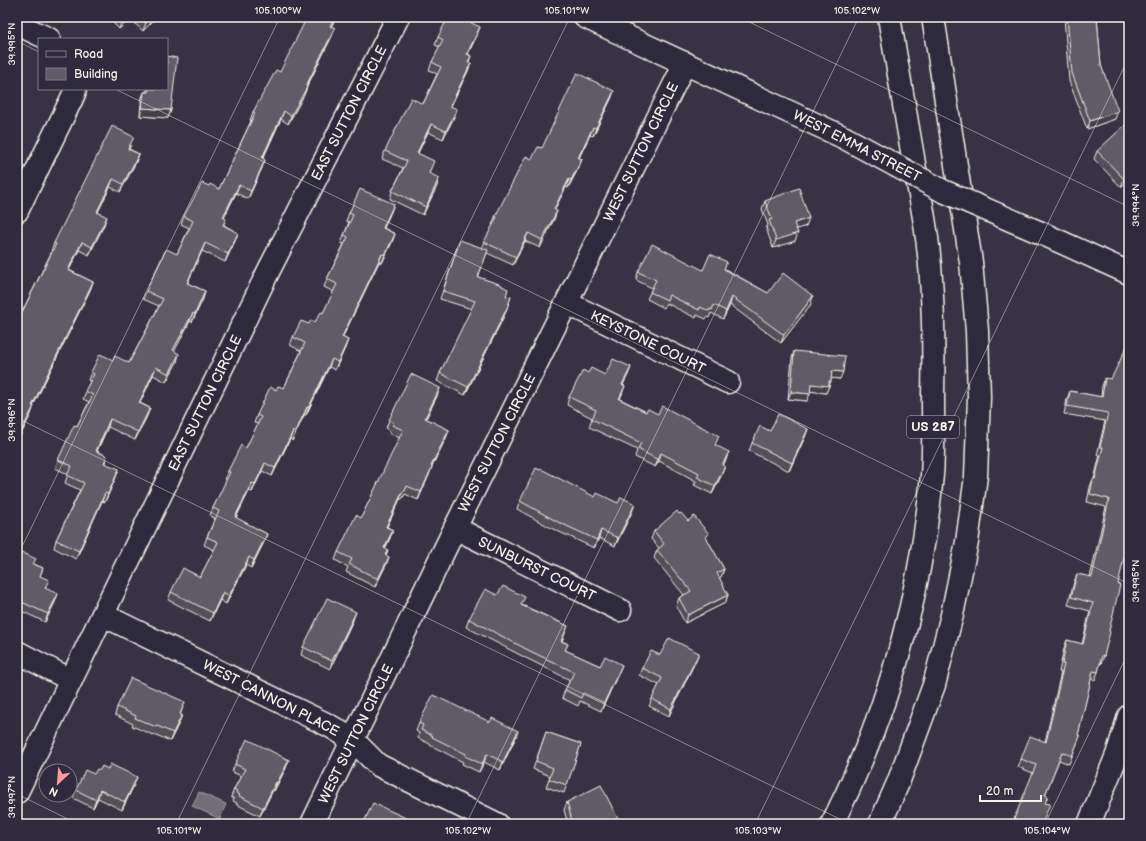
<svg xmlns="http://www.w3.org/2000/svg" width="1146" height="841" font-family="'Balsamiq Sans',sans-serif">
  <style>
    .water { fill: #726e77; stroke: #a6a2a4 }
    .lines { fill: none; stroke-linecap: round; stroke-linejoin: round }
    .minor-casing { stroke: #f4f1e8; stroke-width: 25 }
    .major-casing { stroke: #f4f1e8; stroke-width: 25 }
    .minor { stroke: #2f2a3d; stroke-width: 22 }
    .major { stroke: #2f2a3d; stroke-width: 22 }
    .minor-bridge-casing { stroke: #f4f1e8; stroke-width: 25; stroke-linecap: butt }
    .minor-bridge { stroke: #2f2a3d; stroke-width: 22 }
    .wall { fill: #524f59; stroke: #f4f1e8 }
    .shaded-wall { fill: #424048; stroke: #f4f1e8 }
    .building { fill: #5f5c67; stroke: #f4f1e8 }
    .ticks { fill: none; stroke: #f4f1e8; stroke-width: 1; stroke-opacity: 0.45 }
    .labels { text-anchor: middle; dominant-baseline: central; stroke-width: 3.5; stroke-linejoin: round; paint-order: stroke }
    .shield { fill: #2f2a3d; stroke: #b9b5b5; stroke-width: 1 }
    .shield-label { font-size: 13px; font-weight: bold; fill: #f4f1e8 }
    .street-label { font-size: 14px; fill: #f4f1e8; stroke: #2f2a3d }
    .neatline { fill: none; stroke: #f4f1e8; stroke-width: 1.5 }
    .ticks-label { font-size: 10px; text-anchor: middle; fill: #f4f1e8 }
  </style>
  <rect width="100%" height="100%" fill="#373244"/>
  <filter id="ink" filterUnits="userSpaceOnUse"><feTurbulence type="fractalNoise" baseFrequency=".025" numOctaves="2"/><feDisplacementMap in="SourceGraphic" scale="8" xChannelSelector="R" yChannelSelector="G"/><feConvolveMatrix kernelMatrix="1 2 1 2 8 2 1 2 1" color-interpolation-filters="sRGB"/></filter>
  <g filter="url(#ink)">
    <polygon class="water" points="199,792 226,804 220,819 192,806"/>
    <g class="lines">
      <defs>
        <g id="minor">
          <polyline points="585,17 843,137"/>
          <polyline points="17,24 49,39"/>
          <polyline points="17,211 74,94 75,89"/>
          <polyline points="1041,233 1129,273"/>
          <polyline points="567,303 728,382"/>
          <polyline points="455,528 620,610"/>
          <polyline points="103,615 330,726 353,740 378,765 497,824"/>
          <polyline points="17,652 71,680"/>
          <polyline points="17,792 268,272 398,17"/>
          <polyline points="312,824 455,528 685,63"/>
          <polyline points="1089,824 1117,755 1129,716"/>
        </g>
        <g id="major">
          <path d="M 832,824 C 887,715 921,597 932,475 C 934,449 933,422 933,396 C 934,346 934,296 928,246 C 925,220 920,194 915,169 C 906,118 898,68 889,17"/>
          <polyline points="880,824 898,783 934,685 952,615 967,542 976,476 979,397 977,331 971,262 933,17"/>
        </g>
      </defs>
      <use href="#minor" class="minor-casing"/>
      <use href="#major" class="major-casing"/>
      <use href="#minor" class="minor"/>
      <use href="#major" class="major"/>
      <defs>
        <polyline id="minor-bridge" points="843,137 943,191 1041,233"/>
      </defs>
      <use href="#minor-bridge" class="minor-bridge-casing"/>
      <use href="#minor-bridge" class="minor-bridge"/>
    </g>
    <g class="wall">
      <polygon points="107,17 157,17 143,31 130,19 119,29"/>
      <polygon points="336,17 331,27 335,28 332,36 307,87 304,95 288,124 281,119 263,159 262,168 248,199 236,193 224,218 224,225 238,233 235,241 225,262 202,251 187,283 205,291 203,299 192,322 190,321 174,351 177,362 166,382 153,375 140,403 150,408 147,416 135,440 108,427 97,451 107,456 105,463 116,477 105,502 102,501 76,559 54,548 56,540 80,490 65,483 68,474 55,468 58,460 77,426 89,402 83,399 90,381 88,380 91,372 113,360 129,363 159,306 143,299 146,291 177,254 189,228 181,224 184,216 209,186 219,189 251,121 250,120 253,112 280,72"/>
      <polygon points="1064,17 1097,17 1101,65 1115,119 1087,129 1069,81"/>
      <polygon points="477,35 468,54 471,56 469,62 468,71 451,106 454,117 443,139 428,132 418,153 431,169 429,173 437,186 423,215 390,199 392,191 403,168 382,159 385,151 423,104 437,74 429,70 432,62 440,47 435,45 438,37"/>
      <polygon points="147,89 167,89 171,110 168,118 140,116 141,100 144,92 146,92"/>
      <polygon points="614,91 611,99 593,136 590,135 579,158 582,159 579,167 568,188 566,187 554,210 557,211 554,219 540,248 525,241 513,265 487,253 478,277 502,286 506,296 511,297 504,316 465,395 437,381 440,373 472,309 440,299 457,248 482,248 493,225 492,225 495,217 532,159 542,148"/>
      <polygon points="1129,130 1129,181 1128,180 1121,187 1094,159 1097,151"/>
      <polygon points="131,145 129,149 139,154 136,162 120,192 110,187 98,212 104,225 89,255 79,250 69,270 93,282 90,290 33,406 31,414 17,442 17,322 52,251 51,251 54,243"/>
      <polygon points="765,201 806,226 797,229 795,241 773,248 766,228 768,225 762,209"/>
      <polygon points="394,204 384,228 395,234 392,242 382,263 379,262 342,337 348,340 345,348 335,370 329,367 306,415 304,415 292,441 290,439 272,476 262,471 252,492 249,491 236,518 267,534 264,542 251,568 246,565 226,604 220,600 210,621 168,600 171,592 200,577 214,550 204,545 207,537 215,518 210,516 213,508 227,480 225,479 228,471 246,448 258,424 254,423 257,415 276,390 284,388 301,351 290,345 293,337 309,324 315,322 323,313 334,292 324,287 327,279 344,244 341,243 349,222 346,221 349,213"/>
      <polygon points="725,269 768,293 811,304 781,343 730,305 723,319 711,313 709,318 707,317 706,319 697,315 696,318 666,303 664,308 647,299 652,288 636,280 638,272"/>
      <polygon points="794,351 840,379 831,378 831,381 826,393 810,391 807,401 788,399 792,358"/>
      <polygon points="631,367 623,385 622,394 620,399 716,446 726,460 723,465 722,474 712,494 694,485 696,481 659,461 655,467 635,457 637,450 589,427 592,418 567,405 569,397 588,373 605,375"/>
      <polygon points="1105,378 1128,429 1118,584 1104,656 1101,664 1100,663 1098,672 1095,680 1091,679 1078,735 1080,736 1069,764 1059,760 1045,795 1045,803 1042,824 1033,773 1018,767 1021,759 1045,742 1061,672 1059,672 1064,648 1067,640 1082,644 1090,611 1068,605 1074,582 1077,574 1090,577 1106,507 1087,502 1090,487 1093,479 1094,479 1100,455 1097,455 1105,421 1064,414 1067,399 1070,391 1101,397 1102,386"/>
      <polygon points="440,388 437,396 426,419 449,430 446,438 432,466 429,475 418,500 405,494 402,499 400,499 387,527 393,530 390,538 385,549 388,550 386,556 389,557 386,565 375,587 346,572 348,567 335,560 338,552 361,518 400,438 389,433 390,431 386,428 389,420"/>
      <polygon points="808,429 805,437 789,471 749,451 752,443 770,431"/>
      <polygon points="595,497 632,512 615,546 599,538 594,548 553,529 517,509 520,501"/>
      <polygon points="688,521 707,539 724,569 721,577 719,578 728,595 725,603 685,623 676,606 679,598 684,595 654,558 657,550 659,548 651,539 654,531"/>
      <polygon points="17,551 34,564 43,568 40,576 46,588 55,602 45,622 17,609"/>
      <polygon points="497,595 522,605 568,626 562,641 568,644 565,650 600,666 619,672 601,711 580,701 578,706 562,698 565,690 570,680 528,659 466,627 469,619"/>
      <polygon points="353,620 330,669 301,655 303,647"/>
      <polygon points="660,655 696,660 669,716 649,706 652,699 659,685 639,675 642,668"/>
      <polygon points="185,702 180,715 179,723 170,741 154,734 153,735 132,726 133,724 115,715 117,707"/>
      <polygon points="490,722 518,731 515,739 500,770 484,762 479,772 462,764 463,762 430,745 430,744 418,738 419,733 416,731 419,723"/>
      <polygon points="546,732 581,744 564,793 546,787 550,776 533,769"/>
      <polygon points="235,764 286,768 274,791 273,790 260,816 236,804 237,803 233,801 234,799 231,797 234,789 241,776 232,772"/>
      <polygon points="94,774 134,785 122,810 98,798 93,808 73,798 76,790"/>
      <polygon points="567,802 618,819 616,824 568,824 564,810"/>
    </g>
    <g class="shaded-wall">
      <polygon points="127,17 131,17 130,19 119,29 122,21"/>
      <polygon points="152,17 157,17 143,31 146,23"/>
      <polygon points="335,17 336,17 328,34 330,26"/>
      <polygon points="480,27 477,35 464,62 467,54"/>
      <polygon points="335,28 332,36 304,92 307,87 304,95 288,124 291,116"/>
      <polygon points="471,63 468,71 447,114 450,106"/>
      <polygon points="23,74 20,82 17,87 17,85"/>
      <polygon points="614,91 611,99 593,136 596,128"/>
      <polygon points="142,108 171,110 168,118 140,116"/>
      <polygon points="457,109 454,117 443,139 446,131"/>
      <polygon points="284,111 281,119 259,166 262,158"/>
      <polygon points="1118,111 1115,119 1087,129 1090,121"/>
      <polygon points="431,124 428,132 414,161 417,153"/>
      <polygon points="593,127 590,135 575,166 578,158"/>
      <polygon points="139,154 136,162 120,192 123,184"/>
      <polygon points="582,159 579,167 568,188 571,180"/>
      <polygon points="265,160 262,168 248,199 251,191"/>
      <polygon points="1129,175 1128,180 1121,187 1124,179"/>
      <polygon points="439,178 437,186 423,215 426,207"/>
      <polygon points="113,179 110,187 94,220 97,212"/>
      <polygon points="569,179 566,187 551,217 554,209"/>
      <polygon points="239,185 236,193 220,225 223,217"/>
      <polygon points="394,204 391,212 380,236 383,228"/>
      <polygon points="557,211 554,219 540,248 542,240"/>
      <polygon points="107,217 104,225 89,255 92,247"/>
      <polygon points="809,218 806,226 791,231 794,223"/>
      <polygon points="238,233 235,241 225,262 228,254"/>
      <polygon points="528,233 525,241 513,265 516,257"/>
      <polygon points="798,233 795,241 773,248 776,240"/>
      <polygon points="395,234 392,242 382,263 385,255"/>
      <polygon points="82,242 79,250 65,278 68,270"/>
      <polygon points="205,243 202,251 184,291 187,283"/>
      <polygon points="382,254 379,262 339,345 342,337"/>
      <polygon points="93,282 90,290 29,414 32,406"/>
      <polygon points="205,291 203,299 192,322 195,314"/>
      <polygon points="813,296 811,304 781,343 784,335"/>
      <polygon points="732,297 730,305 723,319 726,311"/>
      <polygon points="507,308 504,316 465,395 468,387"/>
      <polygon points="193,313 190,321 171,358 173,350"/>
      <polygon points="348,340 345,348 335,370 338,362"/>
      <polygon points="179,354 177,362 166,382 169,374"/>
      <polygon points="332,359 329,367 306,415 309,407"/>
      <polygon points="156,367 153,375 136,411 139,403"/>
      <polygon points="631,367 628,375 619,392 622,385"/>
      <polygon points="832,371 843,372 840,379 829,378"/>
      <polygon points="829,381 831,381 826,393 808,391 811,384"/>
      <polygon points="625,386 622,394 616,407 619,399"/>
      <polygon points="440,388 437,396 422,426 425,418"/>
      <polygon points="791,392 810,394 807,401 788,399"/>
      <polygon points="34,406 31,414 17,442 17,440"/>
      <polygon points="307,407 304,415 292,441 295,433"/>
      <polygon points="150,408 147,416 135,440 138,432"/>
      <polygon points="110,419 108,427 93,459 96,451"/>
      <polygon points="808,429 805,437 789,471 792,463"/>
      <polygon points="449,430 446,438 428,474 431,466"/>
      <polygon points="293,431 290,439 272,476 275,468"/>
      <polygon points="729,452 726,460 719,473 722,465"/>
      <polygon points="661,453 659,461 655,467"/>
      <polygon points="265,463 262,471 252,492 255,484"/>
      <polygon points="725,466 722,474 712,494 715,486"/>
      <polygon points="432,467 429,475 418,500 421,492"/>
      <polygon points="119,469 116,477 105,502 108,494"/>
      <polygon points="252,483 249,491 232,525 235,517"/>
      <polygon points="403,491 400,499 383,535 386,527"/>
      <polygon points="105,493 102,501 76,559 79,551"/>
      <polygon points="635,504 632,512 615,546 618,538"/>
      <polygon points="393,530 390,538 381,556 384,548"/>
      <polygon points="601,530 599,538 594,548 597,540"/>
      <polygon points="267,534 264,542 251,568 254,560"/>
      <polygon points="249,557 246,565 226,604 229,596"/>
      <polygon points="389,557 386,565 375,587 378,579"/>
      <polygon points="724,569 721,577 714,581 717,573"/>
      <polygon points="223,592 220,600 210,621 213,613"/>
      <polygon points="58,594 55,602 45,622 48,614"/>
      <polygon points="728,595 725,603 685,623 688,615"/>
      <polygon points="356,612 353,620 330,669 332,661"/>
      <polygon points="699,653 696,660 669,716 671,709"/>
      <polygon points="622,665 619,672 601,711 604,703"/>
      <polygon points="182,715 179,723 170,741 173,733"/>
      <polygon points="518,731 515,739 500,770 503,762"/>
      <polygon points="487,754 484,762 479,772 482,764"/>
      <polygon points="289,760 286,768 274,791 277,783"/>
      <polygon points="137,777 134,785 122,810 125,802"/>
      <polygon points="276,782 273,790 260,816 263,808"/>
      <polygon points="100,790 98,798 93,808 96,800"/>
      <polygon points="618,819 616,824 607,824"/>
    </g>
    <g class="building">
      <polygon points="118,17 127,17 122,21"/>
      <polygon points="139,17 152,17 146,23"/>
      <polygon points="307,17 335,17 330,26 335,28 306,86 307,87 291,116 284,111 262,158 265,160 251,191 239,185 223,217 226,219 223,225 238,233 228,254 205,243 187,283 205,291 195,314 193,313 173,350 179,354 169,374 156,367 139,403 150,408 138,432 110,419 96,451 107,456 104,463 119,469 108,494 105,493 79,551 56,540 84,483 67,475 72,466 58,460 74,425 77,426 93,395 85,391 94,374 91,372 100,354 113,360 115,356 129,363 163,299 146,291 166,249 177,254 193,221 184,216 202,183 209,186 210,184 219,189 255,113 253,112 276,70 280,72"/>
      <polygon points="448,17 459,17 480,27 467,54 471,56 468,62 471,63 450,106 457,109 446,131 431,124 417,153 434,161 429,173 439,178 426,207 392,191 407,161 385,151 411,98 423,104 441,67 432,62 443,40 438,37"/>
      <polygon points="1067,17 1097,17 1101,65 1118,111 1090,121 1072,73"/>
      <polygon points="167,56 177,58 171,110 142,108 144,92 148,92 149,89 167,89"/>
      <polygon points="17,71 23,74 17,85"/>
      <polygon points="577,73 614,91 596,128 593,127 578,158 582,159 571,180 569,179 554,209 557,211 542,240 528,233 516,257 484,242 497,217 495,217 526,156 532,159 538,147 542,148"/>
      <polygon points="1125,125 1129,130 1129,175 1124,179 1097,151"/>
      <polygon points="112,126 134,137 128,149 139,154 123,184 113,179 97,212 107,217 92,247 82,242 68,270 93,282 32,406 34,406 17,440 17,322 56,244 54,243"/>
      <polygon points="799,188 809,218 794,223 798,233 776,240 769,220 772,219 765,201"/>
      <polygon points="360,189 394,204 383,228 395,234 385,255 382,254 342,337 348,340 338,362 332,359 309,407 307,407 295,433 293,431 275,468 265,463 255,484 252,483 235,517 267,534 254,560 249,557 229,596 223,592 213,613 171,592 183,568 200,577 218,542 207,537 219,511 213,508 230,472 228,471 241,445 246,448 261,417 257,415 270,387 276,390 278,386 284,388 305,343 293,337 301,321 309,324 311,320 315,322 321,312 323,313 337,284 327,279 348,237 344,235 353,215 349,213"/>
      <polygon points="460,240 488,250 478,277 502,285 502,286 508,289 506,296 511,297 507,308 468,387 440,373 475,301 443,291"/>
      <polygon points="652,244 703,270 710,254 727,262 724,269 768,293 783,273 813,296 784,335 732,297 726,311 714,305 712,310 710,309 709,311 700,307 699,310 669,295 667,300 650,292 656,280 638,272"/>
      <polygon points="1129,342 1129,424 1128,429 1129,429 1129,536 1118,584 1120,585 1109,631 1110,632 1104,656 1102,655 1098,672 1093,671 1078,735 1080,736 1072,756 1062,752 1045,795 1048,796 1045,803 1050,804 1042,824 1012,824 1036,765 1021,759 1030,736 1046,742 1064,664 1062,664 1067,640 1083,644 1093,603 1071,597 1077,574 1092,577 1109,499 1090,494 1093,479 1095,479 1103,447 1100,447 1108,413 1067,406 1070,391 1102,397 1105,378 1111,379"/>
      <polygon points="794,351 845,356 843,372 832,371 831,381 829,381 829,386 811,384 810,394 791,392"/>
      <polygon points="613,359 631,367 622,385 625,386 619,399 646,412 648,409 658,414 662,406 719,436 715,445 729,452 722,465 725,466 715,486 697,477 699,473 661,453 658,460 638,449 641,443 592,419 596,410 569,397 583,370 588,373 591,368 605,375"/>
      <polygon points="411,374 440,388 425,418 449,430 431,466 432,467 421,492 407,486 405,491 403,491 386,527 393,530 384,548 388,550 385,555 389,557 378,579 349,564 352,559 338,552 356,515 361,518 403,430 392,425 394,423 389,420"/>
      <polygon points="778,414 808,429 792,463 752,443 760,426 770,431"/>
      <polygon points="536,468 540,470 541,469 595,497 597,493 618,503 621,497 635,504 618,538 601,530 597,540 556,521 520,501"/>
      <polygon points="677,511 679,514 681,513 688,521 694,516 709,534 706,537 724,569 717,573 728,595 688,615 679,598 691,591 657,550 664,544 654,531"/>
      <polygon points="17,550 36,559 33,564 43,568 40,576 49,580 45,588 58,594 48,614 17,600"/>
      <polygon points="503,586 525,597 521,605 568,626 561,641 568,644 565,650 600,666 605,656 622,665 604,703 583,693 581,698 565,690 574,672 530,651 469,619 485,589 497,595"/>
      <polygon points="327,598 356,612 332,661 303,647"/>
      <polygon points="669,638 699,653 671,709 652,699 662,678 642,668 651,651 660,655"/>
      <polygon points="131,678 185,702 180,714 182,715 173,733 157,726 156,727 135,718 136,716 117,707"/>
      <polygon points="433,695 490,722 492,718 518,731 503,762 487,754 482,764 465,756 466,754 432,737 433,736 421,730 423,725 419,723"/>
      <polygon points="546,732 581,744 567,785 549,779 553,768 536,761"/>
      <polygon points="247,739 289,760 277,783 276,782 263,808 239,796 240,795 236,793 237,791 234,789 245,769 235,764"/>
      <polygon points="110,764 137,777 125,802 100,790 96,800 76,790 85,770 94,774 97,769 100,770 102,766 108,769"/>
      <polygon points="601,785 618,819 607,824 571,824 570,822 572,821 567,802"/>
      <polygon points="373,803 419,824 363,824"/>
    </g>
  </g>
  <path class="ticks" d="M 739,17 L 1129,207M 17,41 L 39,52M 115,89 L 1129,584M 17,418 L 850,824M 17,557 L 280,17M 17,794 L 78,824M 176,824 L 570,17M 466,824 L 859,17M 755,824 L 1129,57M 1045,824 L 1129,651"/>
  <g class="labels">
    <rect class="shield" x="907" y="416" width="52" height="22" rx="3"/>
    <g class="shield-label">
      <text x="933" y="427">US 287</text>
    </g>
    <g class="street-label">
      <text transform="translate(349 113) rotate(-63)">EAST SUTTON CIRCLE</text>
      <text transform="translate(857 146) rotate(27)">WEST EMMA STREET</text>
      <text transform="translate(641 152) rotate(-64)">WEST SUTTON CIRCLE</text>
      <text transform="translate(648 342) rotate(26)">KEYSTONE COURT</text>
      <text transform="translate(205 403) rotate(-64)">EAST SUTTON CIRCLE</text>
      <text transform="translate(497 443) rotate(-63)">WEST SUTTON CIRCLE</text>
      <text transform="translate(537 569) rotate(26)">SUNBURST COURT</text>
      <text transform="translate(271 698) rotate(27)">WEST CANNON PLACE</text>
      <text transform="translate(356 734) rotate(-64)">WEST SUTTON CIRCLE</text>
    </g>
  </g>
  <rect width="1146" height="841" fill="none" stroke="#2f2a3d" stroke-width="44"/>
  <rect x="38" y="38" width="130" height="52" fill="#2f2a3d" stroke="#7e7a81"/>
  <rect x="46" y="51" width="20" height="6" fill="#2f2a3d" stroke="#7e7a81"/>
  <text x="74" y="58" font-size="12" fill="#f4f1e8">Road</text>
  <rect x="46" y="68" width="20" height="12" fill="#5f5c67" stroke="#7e7a81"/>
  <text x="74" y="78" font-size="12" fill="#f4f1e8">Building</text>
  <g transform="translate(58 783) rotate(206)"><circle r="19" fill="#2f2a3d" stroke="#7e7a81"/>
  <path d="M0-3L7 15L0 10L-7 15Z" fill="#ff9aa2"/>
  <text y="-6" font-size="11" font-weight="bold" text-anchor="middle" fill="#f4f1e8">N</text>
  </g>
  <path d="M980 795v6h61v-6" fill="none" stroke="#f4f1e8" stroke-width="2"/>
  <text x="986" y="795" font-size="12" fill="#f4f1e8" stroke="#2f2a3d" stroke-width="3" paint-order="stroke">20 m</text>
  <rect x="22" y="22" width="1102" height="797" class="neatline"/>
  <g class="ticks-label">
    <text x="278" y="14">105.100°W</text>
    <text x="567" y="14">105.101°W</text>
    <text x="857" y="14">105.102°W</text>
    <text transform="translate(11 44) rotate(-90)" y="4">39.995°N</text>
    <text transform="translate(1135 205) rotate(-90)" y="4">39.994°N</text>
    <text transform="translate(11 420) rotate(-90)" y="4">39.996°N</text>
    <text transform="translate(1135 581) rotate(-90)" y="4">39.995°N</text>
    <text transform="translate(11 797) rotate(-90)" y="4">39.997°N</text>
    <text x="179" y="834">105.101°W</text>
    <text x="468" y="834">105.102°W</text>
    <text x="758" y="834">105.103°W</text>
    <text x="1047" y="834">105.104°W</text>
  </g>
</svg>
